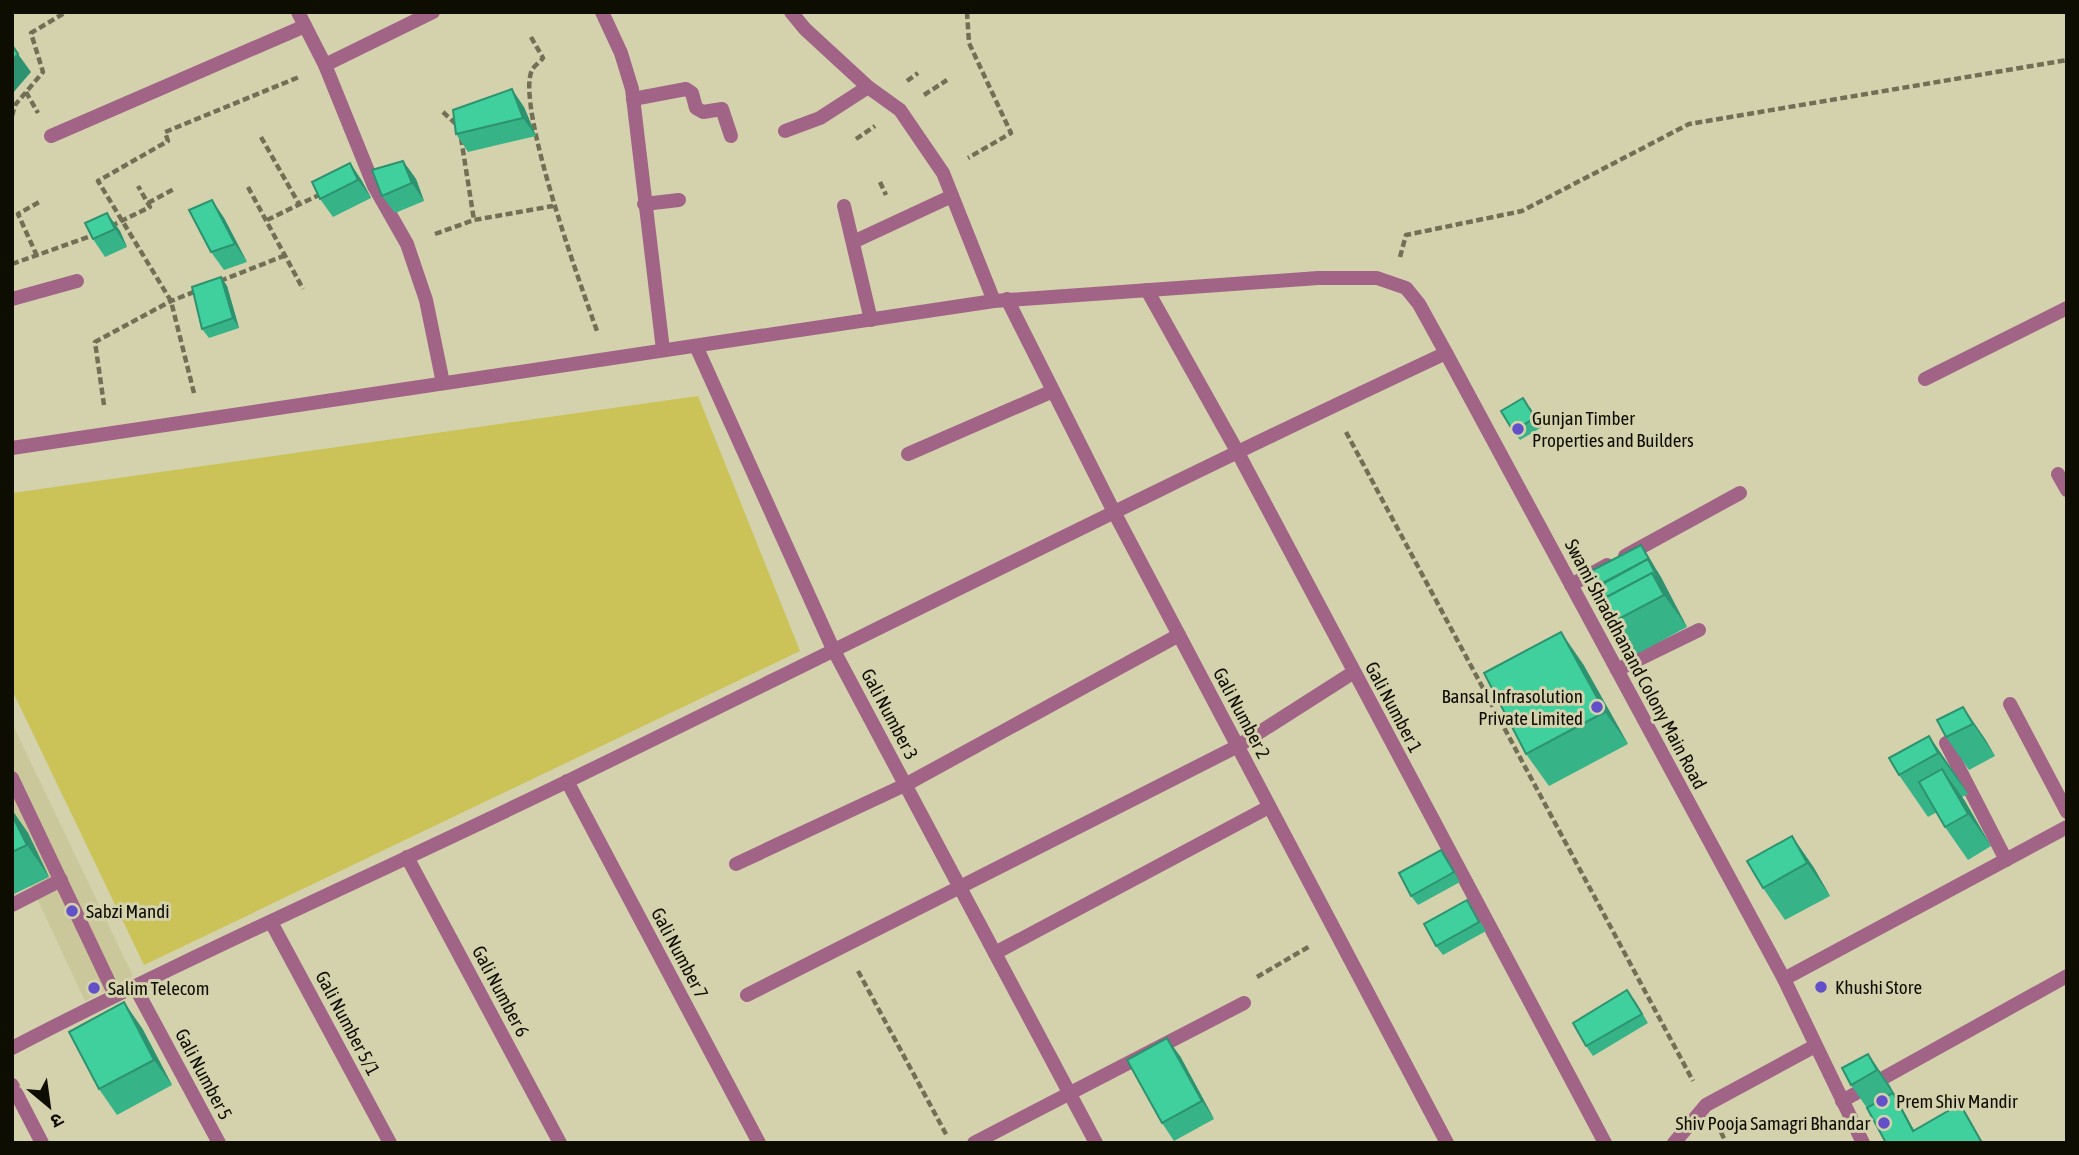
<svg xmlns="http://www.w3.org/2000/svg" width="2079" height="1155" font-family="'Asap Condensed','Noto Sans Devanagari',sans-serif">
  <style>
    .built { fill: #cac79a }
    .green { fill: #cbc357 }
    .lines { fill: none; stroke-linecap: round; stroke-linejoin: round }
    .path { stroke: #717057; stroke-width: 4.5; stroke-dasharray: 7 3.5; stroke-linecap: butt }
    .service { stroke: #a16487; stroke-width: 14 }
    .minor { stroke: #a16487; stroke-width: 14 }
    .tertiary { stroke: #a16487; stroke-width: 14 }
    .wall { fill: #37b388 }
    .shaded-wall { fill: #2d926f }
    .building { fill: #40d09e; stroke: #2d926f; stroke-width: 2 }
    .poi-dot { fill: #6250c8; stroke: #d4d2ac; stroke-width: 2.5 }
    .labels { text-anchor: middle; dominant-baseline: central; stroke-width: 6; stroke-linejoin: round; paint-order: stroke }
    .poi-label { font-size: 19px; fill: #0e0d02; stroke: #d4d2ac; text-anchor: start }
    .street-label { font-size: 19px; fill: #0e0d02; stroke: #d4d2ac }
  </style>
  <rect width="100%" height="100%" fill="#d4d2ac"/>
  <polygon class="built" points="12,723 133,976 85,1001 12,845"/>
  <polygon class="green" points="698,396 800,651 144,965 12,690 12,493"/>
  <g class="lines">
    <g class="path">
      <polyline points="967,12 969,43 1011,133 968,158"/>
      <path d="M 531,37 L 543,58 C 540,62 534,66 532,70 C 515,105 582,289 597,331"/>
      <polyline points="907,81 918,73"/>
      <polyline points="26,92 38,113"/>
      <polyline points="924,95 947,80"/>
      <polyline points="443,112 458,126"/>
      <polyline points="12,116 15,105 43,72 31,33 66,12"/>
      <polyline points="261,137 299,204"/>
      <polyline points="461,138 474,220"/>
      <polyline points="856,139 875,126"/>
      <polyline points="880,182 886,195"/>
      <polyline points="248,187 303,289"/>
      <polyline points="148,203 174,189"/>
      <polyline points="267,220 323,193"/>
      <polyline points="111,226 150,207 138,186"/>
      <polyline points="435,234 474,220 553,206"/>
      <polyline points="37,256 18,214 41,201"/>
      <polyline points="1400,257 1406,235 1522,211 1689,124 2067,60"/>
      <polyline points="12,264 94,235"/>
      <polyline points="220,281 286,255"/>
      <polyline points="194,393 171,301 98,181 168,141 165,132 299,77"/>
      <polyline points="104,405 95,342 171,301 199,290"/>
      <polyline points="1346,432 1693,1081"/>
      <polyline points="858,971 947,1136"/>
      <polyline points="1257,977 1310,946"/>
      <polyline points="1721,1132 1726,1143"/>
    </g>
    <g class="service">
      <polyline points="644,204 679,200"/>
      <polyline points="12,299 77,281"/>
      <polyline points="1625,556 1740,493"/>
      <polyline points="1571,585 1607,565"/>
      <polyline points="1617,670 1699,630"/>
      <polyline points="2010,704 2067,812"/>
      <polyline points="1946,743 2006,860"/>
    </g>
    <g class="minor">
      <polyline points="298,12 325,65 374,186 407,244 426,300 443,383"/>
      <polyline points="602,12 621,53 632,89 663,350"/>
      <polyline points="791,12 805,29 868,87 900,110 943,173 994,301"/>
      <polyline points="325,65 433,12"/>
      <polyline points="633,99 686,89 692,93 696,108 703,112 722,109 731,136"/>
      <polyline points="785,131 820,118 868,87"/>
      <polyline points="51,136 305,26"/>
      <polyline points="844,206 871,320"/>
      <polyline points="853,242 952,196"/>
      <polyline points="1147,290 1237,451 1605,1143"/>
      <polyline points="1007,299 1113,510 1447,1143"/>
      <polyline points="696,346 833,649 1096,1143"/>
      <polyline points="1925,379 2067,308"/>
      <polyline points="908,454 1053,391"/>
      <polyline points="2058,474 2067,490"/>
      <polyline points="12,778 115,995"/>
      <polyline points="567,781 759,1143"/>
      <polyline points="407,857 560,1143"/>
      <polyline points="736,864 905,785 1179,635"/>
      <polyline points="12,905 61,880"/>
      <polyline points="271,922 390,1143"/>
      <polyline points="995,953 1269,807"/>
      <polyline points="1784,979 2067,827"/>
      <polyline points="135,987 219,1143"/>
      <polyline points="747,995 1238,746 1354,672"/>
      <path d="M 12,1048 C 195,953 383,871 568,781 C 861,638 1151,491 1446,353"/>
      <polyline points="12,1085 42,1143"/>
      <polyline points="1842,1101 2067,976"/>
      <polyline points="974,1143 1244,1003"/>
      <polyline points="1674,1143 1706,1105 1815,1046"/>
    </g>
    <polyline class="tertiary" points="12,448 994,301 1318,278 1377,278 1406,288 1419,304 1446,353 1784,979 1863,1143"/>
  </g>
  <g class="wall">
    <polygon points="524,107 536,136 468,152 456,134"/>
    <polygon points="403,161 416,179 424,201 395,213 382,196"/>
    <polygon points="350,163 362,181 371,198 333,217 320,199"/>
    <polygon points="212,200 224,218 247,262 224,270 211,252"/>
    <polygon points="107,213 120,231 127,247 105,257 93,239"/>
    <polygon points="221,277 227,286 239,328 209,338 202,329"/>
    <polygon points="1530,407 1542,427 1520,440 1513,431"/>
    <polygon points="1647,554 1687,627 1635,655 1613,622 1597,586"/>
    <polygon points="1583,664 1628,744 1549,786 1526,754"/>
    <polygon points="1963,707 1985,739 1995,756 1969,770 1946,737"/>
    <polygon points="1929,736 1958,778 1968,794 1962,797 1991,846 1968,860 1945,827 1937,812 1928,817 1899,775"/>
    <polygon points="12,810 28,833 49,877 12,895"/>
    <polygon points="1792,836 1814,868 1830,896 1785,920 1763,888"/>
    <polygon points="1441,850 1460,882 1418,905 1411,896"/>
    <polygon points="1467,900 1486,931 1443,955 1436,946"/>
    <polygon points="1634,999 1648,1023 1593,1056 1586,1046"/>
    <polygon points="142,1028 172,1085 117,1115 99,1089"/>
    <polygon points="1868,1054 1890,1086 1914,1130 1966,1113 1886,1143 1867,1108 1851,1085"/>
    <polygon points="1180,1056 1214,1119 1174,1141 1162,1123"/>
  </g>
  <g class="shaded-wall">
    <polygon points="18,54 31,72 12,94 12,61"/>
    <polygon points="512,89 524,107 536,136 523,118"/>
    <polygon points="403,161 416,179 424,201 412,183"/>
    <polygon points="350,163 362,181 371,198 358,180"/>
    <polygon points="212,200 224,218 247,262 235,244"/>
    <polygon points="107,213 120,231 127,247 115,229"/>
    <polygon points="221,277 227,286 239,328 233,318"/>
    <polygon points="1641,545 1661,577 1687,627 1664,595 1652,573 1648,559"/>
    <polygon points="1561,632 1583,664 1628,744 1605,712"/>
    <polygon points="1963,707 1985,739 1995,756 1973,724"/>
    <polygon points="1929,736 1958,778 1968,794 1938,753"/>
    <polygon points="1942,769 1965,801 1991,846 1968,814"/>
    <polygon points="12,810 28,833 49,877 27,845 12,815"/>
    <polygon points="1792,836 1814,868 1830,896 1807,863"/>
    <polygon points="1441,850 1448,859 1460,882 1454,872"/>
    <polygon points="124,1002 142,1028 172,1085 154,1060"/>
    <polygon points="1167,1038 1180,1056 1214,1119 1202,1101"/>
    <polygon points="1868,1054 1890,1086 1899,1103 1877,1070"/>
    <polygon points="1893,1093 1899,1103 1919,1140 1913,1131"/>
    <polygon points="1960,1104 1966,1113 1983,1143 1982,1143"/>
  </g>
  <g class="building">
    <polygon points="12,45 18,54 12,61"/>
    <polygon points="512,89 523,118 456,134 453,110"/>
    <polygon points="403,161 412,183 382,196 372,170"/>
    <polygon points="350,163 358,180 320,199 312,182"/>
    <polygon points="212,200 235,244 211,252 189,210"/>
    <polygon points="107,213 115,229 93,239 85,223"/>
    <polygon points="221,277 233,318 202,329 192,287"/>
    <polygon points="1523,398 1535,418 1513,431 1501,411"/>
    <polygon points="1641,545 1654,568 1648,559 1597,586 1589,572"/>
    <polygon points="1648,559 1662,587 1652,573 1603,599 1597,587"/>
    <polygon points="1652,573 1664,595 1613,622 1601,600"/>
    <polygon points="1561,632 1605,712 1526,754 1484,673"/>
    <polygon points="1963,707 1973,724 1946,737 1937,720"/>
    <polygon points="1929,736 1938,753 1899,775 1889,758"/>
    <polygon points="1942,769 1968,814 1945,827 1919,782"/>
    <polygon points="12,815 27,845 12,852"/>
    <polygon points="1792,836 1807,863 1763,888 1747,861"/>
    <polygon points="1441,850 1454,872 1411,896 1399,873"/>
    <polygon points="1467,900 1479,922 1436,946 1424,924"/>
    <polygon points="1627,990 1642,1014 1586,1046 1573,1023"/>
    <polygon points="124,1002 154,1060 99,1089 69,1032"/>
    <polygon points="1167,1038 1202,1101 1162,1123 1127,1060"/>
    <polygon points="1868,1054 1877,1070 1851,1085 1842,1068"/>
    <polygon points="1893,1093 1913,1131 1960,1104 1982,1143 1886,1143 1867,1108"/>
  </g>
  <g class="poi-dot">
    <circle cx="1518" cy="429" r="7"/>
    <circle cx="1597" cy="707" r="7"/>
    <circle cx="72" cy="911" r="7"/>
    <circle cx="1821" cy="987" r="7"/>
    <circle cx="94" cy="988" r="7"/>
    <circle cx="1882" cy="1101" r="7"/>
    <circle cx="1884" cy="1123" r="7"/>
  </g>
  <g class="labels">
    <g class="poi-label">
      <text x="1532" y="418">Gunjan Timber<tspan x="1532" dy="22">Properties and Builders</tspan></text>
      <text x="1583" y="696" text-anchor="end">Bansal Infrasolution<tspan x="1583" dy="22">Private Limited</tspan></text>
      <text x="86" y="911">Sabzi Mandi</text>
      <text x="1835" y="987">Khushi Store</text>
      <text x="108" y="988">Salim Telecom</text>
      <text x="1896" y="1101">Prem Shiv Mandir</text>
      <text x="1870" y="1123" text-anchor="end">Shiv Pooja Samagri Bhandar</text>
    </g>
    <g class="street-label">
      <text transform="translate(1636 664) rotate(62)">Swami Shraddhanand Colony Main Road</text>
      <text transform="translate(1394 707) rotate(62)">Gali Number 1</text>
      <text transform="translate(1242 713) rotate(62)">Gali Number 2</text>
      <text transform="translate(890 714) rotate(62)">Gali Number 3</text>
      <text transform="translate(680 953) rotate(62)">Gali Number 7</text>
      <text transform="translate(501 991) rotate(62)">Gali Number 6</text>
      <text transform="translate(348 1023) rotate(62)">Gali Number 5/1</text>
      <text transform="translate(204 1074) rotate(62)">Gali Number 5</text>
    </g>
  </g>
  <rect width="2079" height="1155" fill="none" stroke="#0e0d02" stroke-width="28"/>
  <g transform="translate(49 1106) rotate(151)" stroke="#d4d2ac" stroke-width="5" paint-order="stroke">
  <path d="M0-5L12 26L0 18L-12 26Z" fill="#0e0d02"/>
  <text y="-10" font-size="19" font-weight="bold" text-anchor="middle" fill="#0e0d02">उ</text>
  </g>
</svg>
